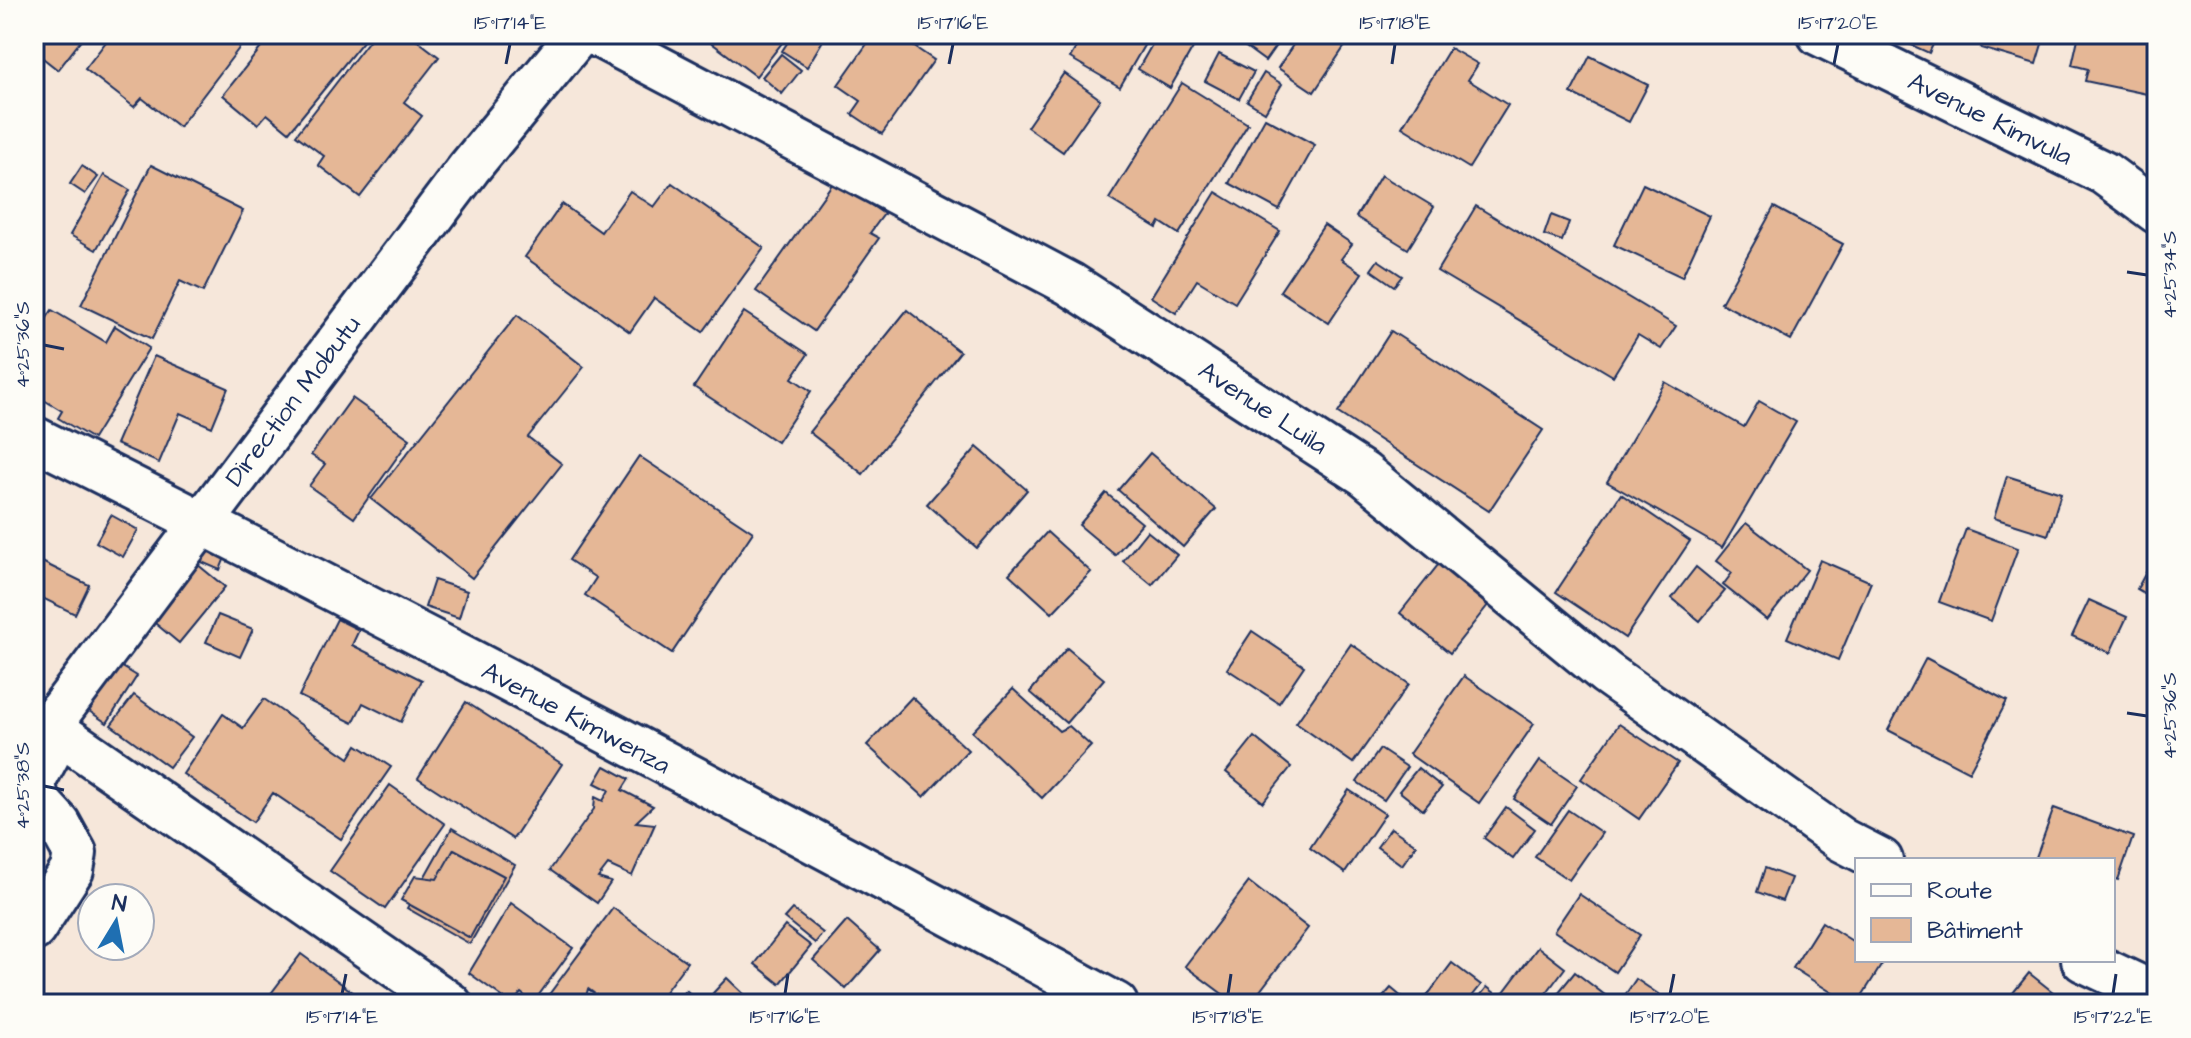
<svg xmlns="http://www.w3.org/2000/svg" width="2191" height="1038" font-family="'Architects Daughter',sans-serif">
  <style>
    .building { fill: #e5b796; stroke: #1b2f5e; stroke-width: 2 }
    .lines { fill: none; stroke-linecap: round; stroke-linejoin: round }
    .street-casing { stroke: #1b2f5e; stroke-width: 48 }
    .street { stroke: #fdfcf7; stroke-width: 42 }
    .ticks { fill: none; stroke: #1b2f5e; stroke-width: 3 }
    .labels { text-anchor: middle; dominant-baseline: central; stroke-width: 7; stroke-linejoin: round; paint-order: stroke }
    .street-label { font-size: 26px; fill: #1b2f5e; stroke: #fdfcf7 }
    .neatline { fill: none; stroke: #1b2f5e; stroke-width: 3 }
    .ticks-label { font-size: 20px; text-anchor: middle; fill: #1b2f5e }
  </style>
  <rect width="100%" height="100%" fill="#f6e7da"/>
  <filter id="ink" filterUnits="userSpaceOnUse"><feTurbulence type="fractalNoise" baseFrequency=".0125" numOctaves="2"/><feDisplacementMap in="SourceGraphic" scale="16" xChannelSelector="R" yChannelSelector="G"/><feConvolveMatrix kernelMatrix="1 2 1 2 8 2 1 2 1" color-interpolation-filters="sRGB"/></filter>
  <g filter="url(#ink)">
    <g class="building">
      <polygon points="34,34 86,34 58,70 34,51"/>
      <polygon points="112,34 231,34 243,43 179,127 142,98 134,107 85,69"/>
      <polygon points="272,34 369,34 289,132 267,114 258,124 223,95"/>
      <polygon points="374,34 409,34 439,57 404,102 422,116 360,197 318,165 324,156 296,135"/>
      <polygon points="714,34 789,34 756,76 709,41"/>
      <polygon points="793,34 809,34 822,42 807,67 782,51"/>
      <polygon points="874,34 895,34 934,60 882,134 852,114 861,101 838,85"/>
      <polygon points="1084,34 1133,34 1146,42 1120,87 1070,58"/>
      <polygon points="1153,34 1201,34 1170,88 1138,69 1157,36"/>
      <polygon points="1228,34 1284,34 1265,61"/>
      <polygon points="1300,34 1353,34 1314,92 1278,68"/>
      <polygon points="1887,34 1938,34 1929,53"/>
      <polygon points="1986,34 2045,34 2036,64 1981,48"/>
      <polygon points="2079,34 2157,34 2147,94 2085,81 2088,69 2072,65"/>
      <polygon points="1450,48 1478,64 1468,80 1508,105 1469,168 1402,127"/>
      <polygon points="781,54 801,70 782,94 762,77"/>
      <polygon points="1219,54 1254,72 1239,99 1205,81"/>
      <polygon points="1590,56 1648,85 1629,122 1571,93"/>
      <polygon points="1064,73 1100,99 1063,152 1027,127"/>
      <polygon points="1264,73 1282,84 1265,112 1247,101"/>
      <polygon points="1182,83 1248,124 1179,234 1160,222 1157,228 1109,199"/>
      <polygon points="1265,118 1315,145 1279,210 1229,183"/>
      <polygon points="151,165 243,211 203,292 180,281 152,339 81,305"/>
      <polygon points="82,166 98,177 85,194 70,184"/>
      <polygon points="104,175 130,190 96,250 70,235"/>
      <polygon points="1381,175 1434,207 1408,249 1356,217"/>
      <polygon points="835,180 884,214 870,233 879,238 814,331 756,291"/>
      <polygon points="672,183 764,248 703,332 654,298 630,332 525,257 562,204 601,232 630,191 654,207"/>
      <polygon points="1643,184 1710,216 1682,277 1614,245"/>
      <polygon points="1216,192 1280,231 1235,303 1197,280 1176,313 1151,297"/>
      <polygon points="1476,206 1676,326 1661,349 1638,335 1613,376 1437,271"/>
      <polygon points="1774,207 1843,244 1791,340 1721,303"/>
      <polygon points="1551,215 1569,222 1562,241 1544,235"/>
      <polygon points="1324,225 1352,244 1341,259 1362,273 1329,323 1280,291"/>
      <polygon points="1378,260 1402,276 1394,286 1371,270"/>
      <polygon points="52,310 106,342 115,326 149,348 93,439 58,418 62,411 34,394 34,359 37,355 34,353 34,338"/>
      <polygon points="907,310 960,352 863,474 809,432"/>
      <polygon points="744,312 808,354 792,378 811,391 777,442 694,387"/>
      <polygon points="517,315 584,367 528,437 562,464 472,578 371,499"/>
      <polygon points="1391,331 1543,430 1489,511 1338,413"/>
      <polygon points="154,356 228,388 212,427 180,413 159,463 116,444"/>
      <polygon points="1665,382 1744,427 1759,401 1796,422 1722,548 1607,482"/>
      <polygon points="352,398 410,439 354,518 309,486 325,464 311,455"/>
      <polygon points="977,447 1027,490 977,548 927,504"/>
      <polygon points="1150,453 1216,509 1183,547 1118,490"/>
      <polygon points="639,456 753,532 672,653 585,595 596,578 569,560"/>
      <polygon points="2007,476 2061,493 2048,535 1994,518"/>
      <polygon points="1106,493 1142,523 1115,555 1079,525"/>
      <polygon points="1621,494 1690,541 1625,638 1556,592"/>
      <polygon points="111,515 138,530 123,557 96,542"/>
      <polygon points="1746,523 1807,570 1767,620 1723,585 1732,573 1716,561"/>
      <polygon points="1966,529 2018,548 1991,621 1939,602"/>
      <polygon points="1147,531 1177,555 1152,585 1123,561"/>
      <polygon points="1047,532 1091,572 1052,613 1009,574"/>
      <polygon points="207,536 230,545 220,570 197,560"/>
      <polygon points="2157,552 2157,615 2148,610 2154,599 2137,589"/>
      <polygon points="1442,560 1492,600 1450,653 1400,613"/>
      <polygon points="1820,560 1871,582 1838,660 1787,638"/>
      <polygon points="42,562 89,585 75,614 34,594 34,580"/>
      <polygon points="197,564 225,587 179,643 150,619"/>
      <polygon points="1696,567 1725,591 1700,621 1672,598"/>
      <polygon points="434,580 467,591 459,618 425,607"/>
      <polygon points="2089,600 2127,617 2110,653 2072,636"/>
      <polygon points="218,615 253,629 240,657 206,642"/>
      <polygon points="337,619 359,630 352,645 422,680 401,722 363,703 353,723 299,696"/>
      <polygon points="1252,631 1304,666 1279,703 1227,669"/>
      <polygon points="1351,644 1409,684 1353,763 1296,723"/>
      <polygon points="1067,648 1104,679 1066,723 1030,692"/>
      <polygon points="1926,658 2007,701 1969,772 1888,730"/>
      <polygon points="119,665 137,676 107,723 89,711"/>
      <polygon points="1464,676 1534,724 1479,803 1409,754"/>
      <polygon points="1013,689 1059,731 1069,726 1091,746 1042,798 972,732"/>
      <polygon points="134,695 192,737 169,767 111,725"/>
      <polygon points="912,697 968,750 924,797 867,745"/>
      <polygon points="264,699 349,758 357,745 391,767 341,839 273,793 253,822 183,774 223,714 243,728"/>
      <polygon points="466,702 562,764 513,839 418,778"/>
      <polygon points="1619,724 1678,763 1639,819 1581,779"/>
      <polygon points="1254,737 1291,767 1263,802 1226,772"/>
      <polygon points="1380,749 1407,767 1384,800 1357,782"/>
      <polygon points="1540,761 1577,786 1551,824 1514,799"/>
      <polygon points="605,766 629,779 622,790 653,806 636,822 655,824 632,876 608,865 598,878 611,882 597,903 550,870 594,809 595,797 603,801 609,790 595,783"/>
      <polygon points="1418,768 1442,787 1423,810 1399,791"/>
      <polygon points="390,785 445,824 385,909 330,871"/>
      <polygon points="1349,790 1385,814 1345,873 1310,848"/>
      <polygon points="1506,807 1535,829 1513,859 1484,838"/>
      <polygon points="2054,808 2133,837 2118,880 2113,878 2113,860 2035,860"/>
      <polygon points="1568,810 1602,833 1569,880 1535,857"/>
      <polygon points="452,828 515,865 470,944 407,908"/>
      <polygon points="1391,828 1416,845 1402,865 1377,847"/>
      <polygon points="454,849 504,876 470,938 401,900 415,876 437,879"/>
      <polygon points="1765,868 1791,878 1782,901 1757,892"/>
      <polygon points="1249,882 1308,928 1250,1004 1236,1004 1185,966"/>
      <polygon points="1579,894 1640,935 1615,972 1554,931"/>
      <polygon points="511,903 573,948 533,1003 521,993 512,1004 469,973"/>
      <polygon points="613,908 687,962 656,1004 609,1004 588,989 584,1004 542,1004"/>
      <polygon points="792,909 823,933 815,943 784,918"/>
      <polygon points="847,921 880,950 846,989 813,960"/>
      <polygon points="1822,922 1857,944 1857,960 1884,961 1857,1004 1850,1004 1793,968"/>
      <polygon points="785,926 811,946 780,984 755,964"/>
      <polygon points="1538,947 1565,968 1538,1004 1474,1004 1487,987 1500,997"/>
      <polygon points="301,954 369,1004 263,1004"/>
      <polygon points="1452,963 1481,985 1466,1004 1421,1004"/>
      <polygon points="1575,972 1610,999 1606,1004 1549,1004"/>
      <polygon points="2029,973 2068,1004 2004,1004"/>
      <polygon points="727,978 749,999 743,1004 725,1004 713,993"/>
      <polygon points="1636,979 1673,1004 1619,1004"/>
      <polygon points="1391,988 1410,1004 1377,1004"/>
      <polygon points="686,990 701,1004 673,1004"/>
    </g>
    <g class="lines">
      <defs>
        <g id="street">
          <polyline points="595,34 1070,284 1364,474 1606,673 1842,840 1881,860"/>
          <polyline points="1819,34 2104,173 2157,212"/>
          <path d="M 34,438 C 398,620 758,810 1116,1004"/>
          <polyline points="49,726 450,1004"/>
          <polyline points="34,781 48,755 49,726 469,168 579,34"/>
          <polyline points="34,782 37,800 59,824 75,853 72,870 34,929"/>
          <polyline points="2083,960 2157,995"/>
        </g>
      </defs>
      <use href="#street" class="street-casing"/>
      <use href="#street" class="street"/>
    </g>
  </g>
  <path class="ticks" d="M 506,64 L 510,44M 949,64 L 953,44M 1392,64 L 1395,44M 1834,64 L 1838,44M 2127,272 L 2147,275M 44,345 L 64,349M 2127,713 L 2147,716M 44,786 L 64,790M 342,994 L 346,974M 785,994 L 788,974M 1228,994 L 1231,974M 1670,994 L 1674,974M 2113,994 L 2116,974"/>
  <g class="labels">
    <g class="street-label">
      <text transform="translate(1990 119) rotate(26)">Avenue Kimvula</text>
      <text transform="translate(293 401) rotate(-53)">Direction Mobutu</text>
      <text transform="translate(1263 408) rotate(33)">Avenue Luila</text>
      <text transform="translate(576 718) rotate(28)">Avenue Kimwenza</text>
    </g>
  </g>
  <rect width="2191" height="1038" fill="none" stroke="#fdfcf7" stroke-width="88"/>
  <rect x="1855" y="858" width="260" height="104" fill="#fdfcf7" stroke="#a3aaba" stroke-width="2"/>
  <rect x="1871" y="884" width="40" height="12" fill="#fdfcf7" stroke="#a3aaba" stroke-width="2"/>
  <text x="1927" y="898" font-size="24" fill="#1b2f5e">Route</text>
  <rect x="1871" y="918" width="40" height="24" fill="#e5b796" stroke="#a3aaba" stroke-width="2"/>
  <text x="1927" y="938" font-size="24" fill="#1b2f5e">Bâtiment</text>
  <g transform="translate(116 922) rotate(10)"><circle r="38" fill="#fdfcf7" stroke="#a3aaba" stroke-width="2"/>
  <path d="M0-6L14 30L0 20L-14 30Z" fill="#1f6fb2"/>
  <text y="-12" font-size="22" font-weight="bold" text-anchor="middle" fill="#1b2f5e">N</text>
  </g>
  <rect x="44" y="44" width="2103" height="950" class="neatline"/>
  <g class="ticks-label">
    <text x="510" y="29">15°17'14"E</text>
    <text x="953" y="29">15°17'16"E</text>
    <text x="1395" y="29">15°17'18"E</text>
    <text x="1838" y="29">15°17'20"E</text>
    <text transform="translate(2169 275) rotate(-90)" y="7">4°25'34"S</text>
    <text transform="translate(22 345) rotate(-90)" y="7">4°25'36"S</text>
    <text transform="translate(2169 716) rotate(-90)" y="7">4°25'36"S</text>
    <text transform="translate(22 786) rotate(-90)" y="7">4°25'38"S</text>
    <text x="342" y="1023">15°17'14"E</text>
    <text x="785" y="1023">15°17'16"E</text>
    <text x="1228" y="1023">15°17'18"E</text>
    <text x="1670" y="1023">15°17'20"E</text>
    <text x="2113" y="1023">15°17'22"E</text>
  </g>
</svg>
